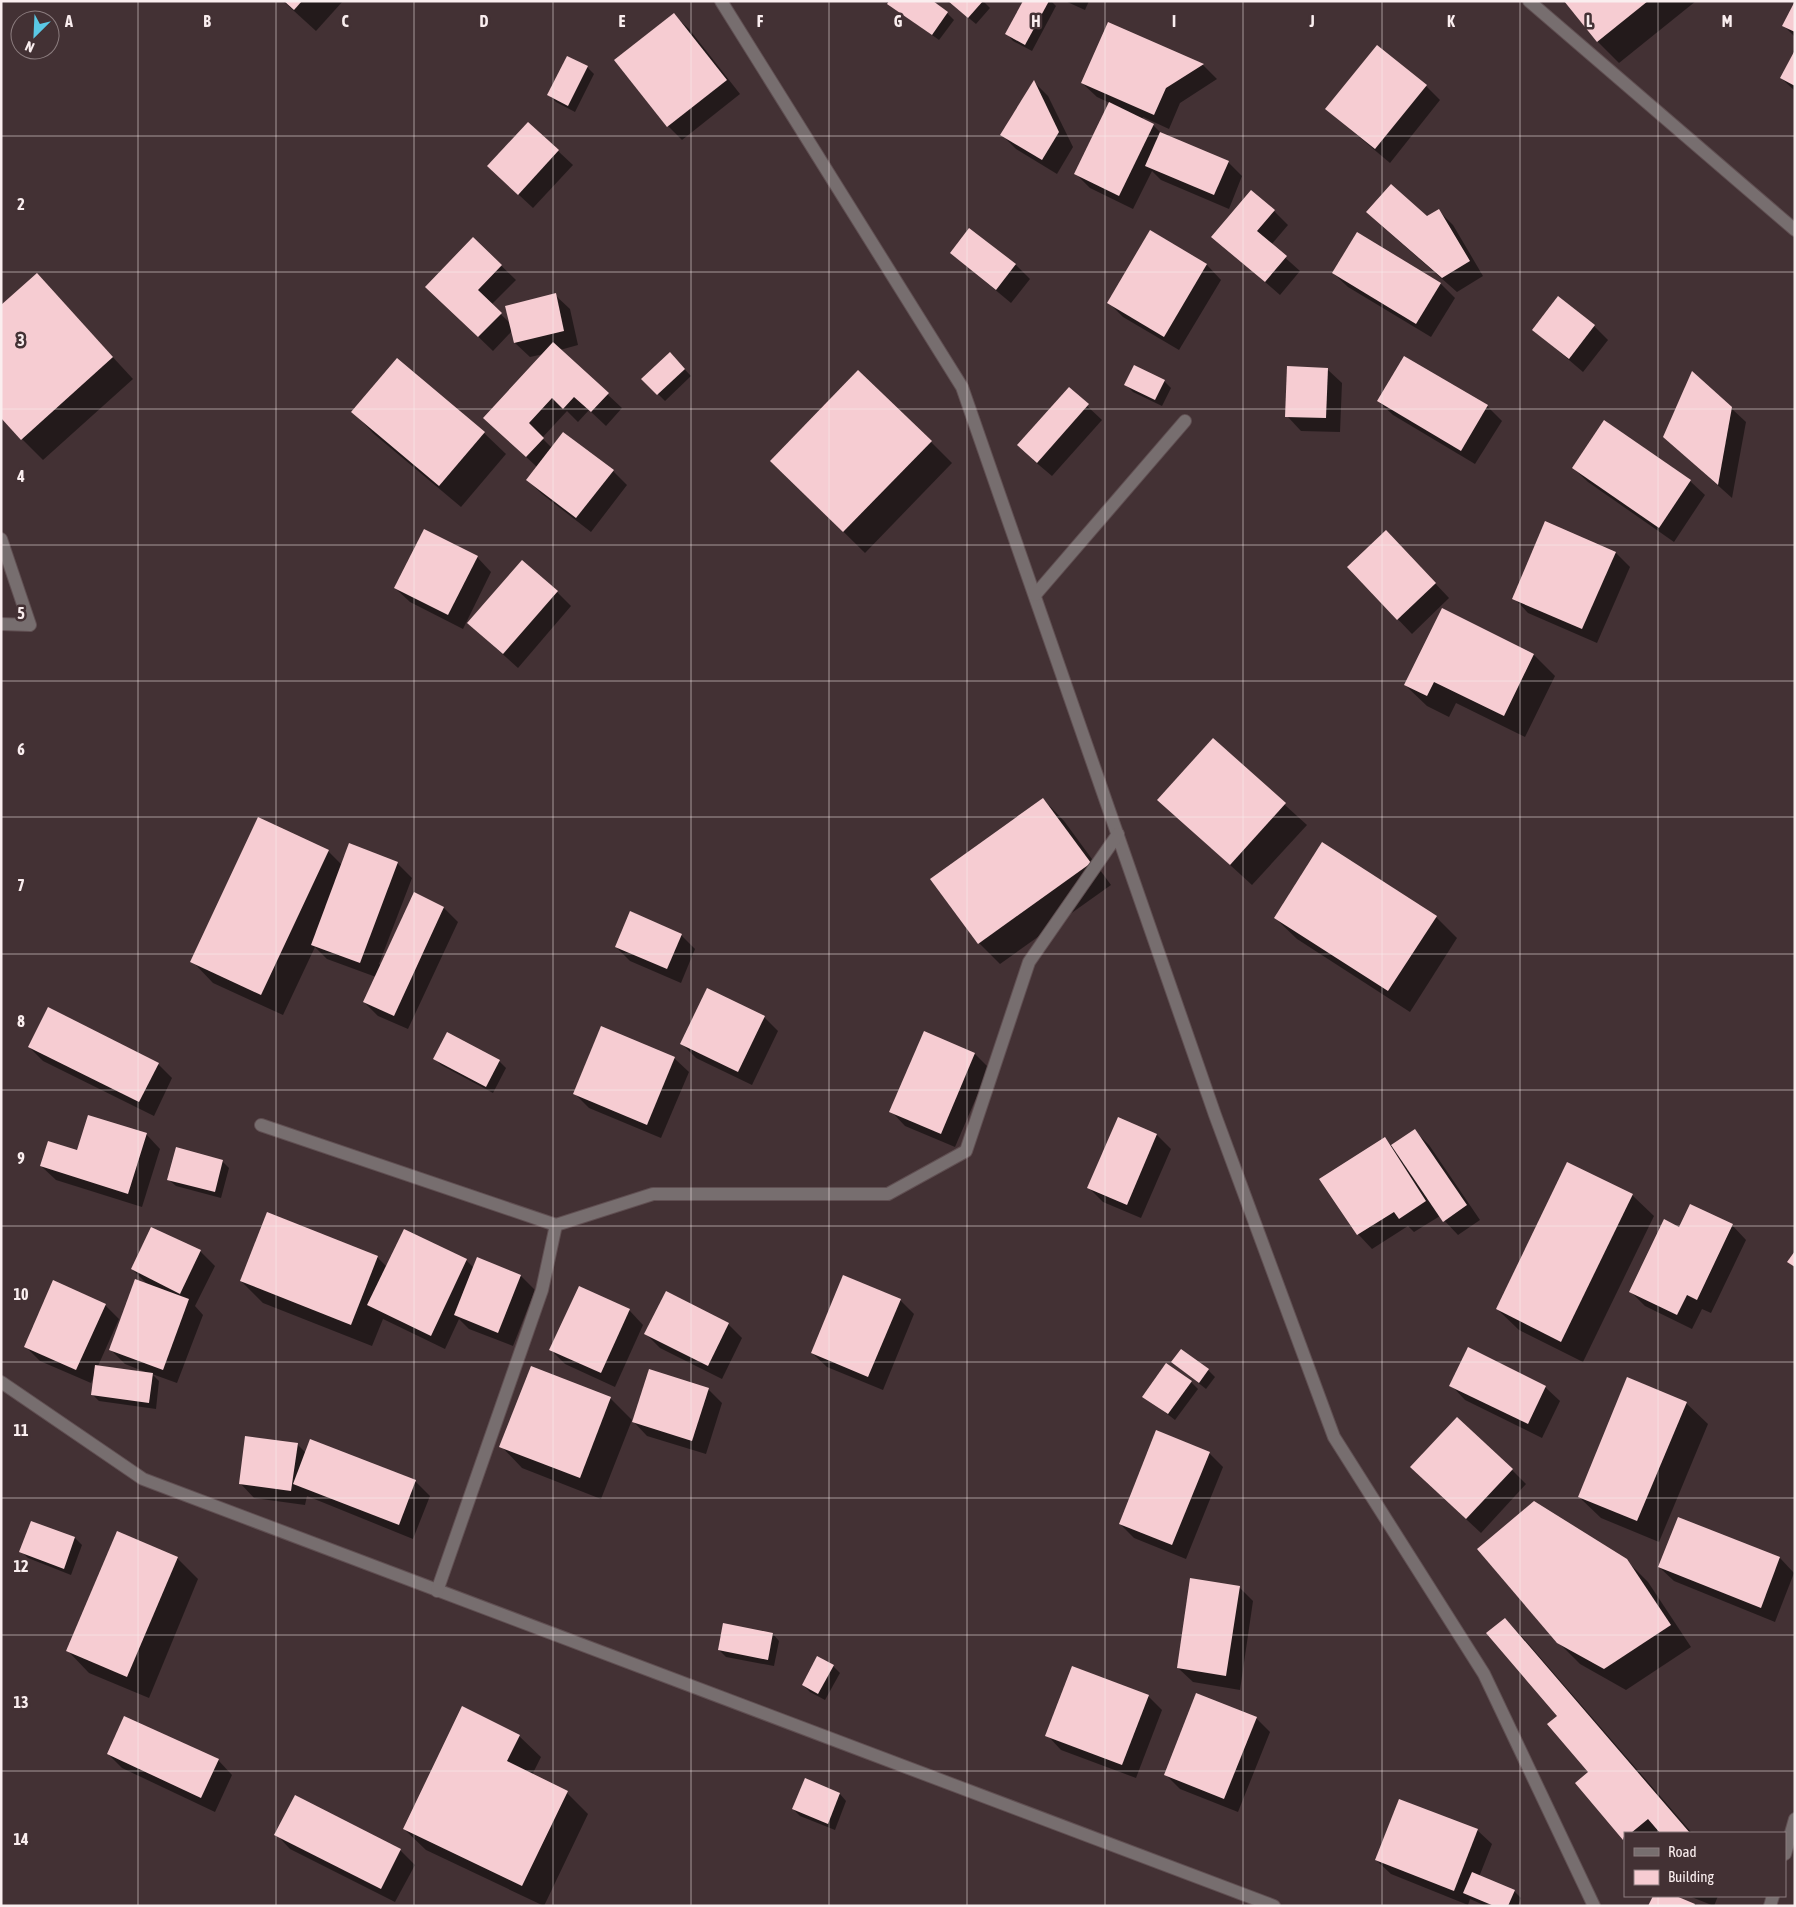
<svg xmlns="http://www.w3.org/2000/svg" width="1796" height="1907" font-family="'Asap Condensed',sans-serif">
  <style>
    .shadow { fill: #0007 }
    .building { fill: #f6ccd2 }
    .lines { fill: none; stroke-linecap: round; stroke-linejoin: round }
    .minor-casing { stroke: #604f52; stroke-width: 14 }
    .minor { stroke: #776e6f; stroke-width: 12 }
    .grid { fill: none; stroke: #faeeef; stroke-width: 1; stroke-opacity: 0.55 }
    .grid-label { font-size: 16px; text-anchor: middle; font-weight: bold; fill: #faeeef; stroke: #433134; stroke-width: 5; stroke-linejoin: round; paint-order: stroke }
  </style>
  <rect width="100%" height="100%" fill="#433134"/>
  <g class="shadow">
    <polygon points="283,1 343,1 316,31"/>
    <polygon points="948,1 983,1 990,8 976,24"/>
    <polygon points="1025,1 1051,1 1056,6 1032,51 1013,41 1007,34"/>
    <polygon points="1065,1 1089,1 1085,10"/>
    <polygon points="1565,1 1696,1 1619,63 1597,41"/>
    <polygon points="889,4 947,13 954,20 939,40"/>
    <polygon points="1795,4 1795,37 1783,25"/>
    <polygon points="674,15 689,29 740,94 682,140 668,126"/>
    <polygon points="1108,23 1203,65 1217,79 1180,103 1169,129 1143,117 1142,120 1153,125 1162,134 1228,162 1242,176 1229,209 1161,180 1152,171 1133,209 1090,188 1076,174 1110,103 1097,97 1082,83"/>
    <polygon points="1795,52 1795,91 1781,78"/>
    <polygon points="587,67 594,74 575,112 556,102 549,95"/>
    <polygon points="1034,82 1048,96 1073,147 1057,174 1016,149 1002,135"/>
    <polygon points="1426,86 1440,100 1390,163 1326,109"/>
    <polygon points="528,123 573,165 533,208 503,180"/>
    <polygon points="1274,211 1288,225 1271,245 1300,271 1280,295 1213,237"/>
    <polygon points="1439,211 1453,225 1483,276 1457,292 1382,226 1427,218"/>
    <polygon points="969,229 1016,265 1030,279 1011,303 951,253"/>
    <polygon points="1151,232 1207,265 1221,280 1179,350 1123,317 1109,303"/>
    <polygon points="474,239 516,280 491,305 511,324 555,295 570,309 578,345 560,350 622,408 606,426 589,410 578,422 567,411 542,438 552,448 564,433 613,471 627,485 591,532 542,494 527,480 537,467 499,432 544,354 530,357 515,343 512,331 493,351 441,301"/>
    <polygon points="1333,273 1441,284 1455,298 1431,337 1348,287"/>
    <polygon points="37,275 133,379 43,460 22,439"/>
    <polygon points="1594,326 1608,340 1583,372 1534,330"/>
    <polygon points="670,354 691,376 665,401 643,379"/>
    <polygon points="1405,358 1487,406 1502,421 1475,464 1393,415 1378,401"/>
    <polygon points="1327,369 1342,383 1340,432 1301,431 1287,416"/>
    <polygon points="1164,381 1171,388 1162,406 1133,392 1126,385"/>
    <polygon points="1069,389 1102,420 1052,476 1033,460"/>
    <polygon points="1731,408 1746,422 1732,498 1664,437"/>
    <polygon points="353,412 484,433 506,454 461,507 374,434"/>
    <polygon points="1604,422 1690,481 1705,495 1674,542 1588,482 1573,468"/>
    <polygon points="931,442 952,463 865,553 793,482"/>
    <polygon points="1400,546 1449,598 1412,634 1348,567"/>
    <polygon points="1616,553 1630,567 1597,643 1528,613 1514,598"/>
    <polygon points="477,557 491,572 463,629 410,602 395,588"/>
    <polygon points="557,592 571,606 518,668 468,623"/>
    <polygon points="1534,655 1555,676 1525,737 1456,703 1449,717 1427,706 1405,685"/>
    <polygon points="1213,740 1307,825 1252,885 1159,800"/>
    <polygon points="1043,799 1064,821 1111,885 1000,964 979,943"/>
    <polygon points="350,845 398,864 412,878 379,964 381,965 444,908 458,922 408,1029 378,1016 364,1002 376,977 327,959 315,947 283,1015 213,983 192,961 328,851 342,865"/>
    <polygon points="1436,917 1457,938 1410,1012 1297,939 1275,918"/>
    <polygon points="681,935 695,949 681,983 630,961 616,947"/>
    <polygon points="764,1017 778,1031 752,1085 696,1058 682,1044"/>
    <polygon points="29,1047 158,1064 172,1078 154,1116 43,1061"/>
    <polygon points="975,1054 989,1068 955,1147 905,1126 891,1111"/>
    <polygon points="434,1058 499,1061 506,1068 493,1093 441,1065"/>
    <polygon points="674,1058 689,1072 661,1138 589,1108 575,1094"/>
    <polygon points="1415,1131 1429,1145 1480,1220 1458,1235 1440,1216 1414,1232 1408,1226 1372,1249 1358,1234 1321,1179 1384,1139 1392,1146"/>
    <polygon points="146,1134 160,1149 142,1207 56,1180 41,1166 77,1151"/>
    <polygon points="1157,1135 1171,1149 1141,1218 1103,1202 1089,1188"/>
    <polygon points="222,1161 229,1168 221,1198 176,1186 169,1180"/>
    <polygon points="1632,1195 1654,1216 1583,1362 1519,1330 1497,1309"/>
    <polygon points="1732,1225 1746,1240 1711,1313 1702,1309 1692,1329 1645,1306 1631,1292 1680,1228"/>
    <polygon points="405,1231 467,1261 474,1268 521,1276 535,1290 513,1346 469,1329 459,1319 445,1349 383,1319 372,1346 263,1303 241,1281 377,1257 387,1267"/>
    <polygon points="200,1251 215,1266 195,1306 203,1315 177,1383 152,1374 159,1381 156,1409 99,1401 92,1394 94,1376 91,1383 40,1361 25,1346 105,1305 119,1319 98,1366 148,1373 125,1364 111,1350 149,1286 132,1269"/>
    <polygon points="900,1300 914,1314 883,1390 827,1367 812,1353"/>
    <polygon points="629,1310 643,1325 615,1387 565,1364 551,1350"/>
    <polygon points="728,1324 742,1338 722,1379 660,1348 646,1334"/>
    <polygon points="1172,1362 1208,1370 1215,1377 1206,1389"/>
    <polygon points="1191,1382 1198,1389 1175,1420 1144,1396"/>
    <polygon points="1451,1385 1545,1387 1560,1401 1542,1438 1465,1400"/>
    <polygon points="708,1389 722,1403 706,1454 647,1436 632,1420 601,1499 522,1468 501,1446 610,1398 633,1421"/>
    <polygon points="1686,1403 1708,1424 1659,1542 1601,1518 1579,1497"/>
    <polygon points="311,1441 416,1482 430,1496 413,1539 307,1496 305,1505 254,1498 240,1483 297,1444 306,1453"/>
    <polygon points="1209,1453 1223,1467 1186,1559 1134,1538 1120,1524"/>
    <polygon points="1512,1470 1526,1484 1481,1533 1425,1481"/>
    <polygon points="1678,1518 1780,1558 1794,1573 1775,1622 1674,1581 1659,1567"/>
    <polygon points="32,1522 75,1538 82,1545 71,1575 28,1558 21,1551"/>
    <polygon points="177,1558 198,1579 149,1698 89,1673 68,1651"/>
    <polygon points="1626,1560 1648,1582 1691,1647 1626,1690 1580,1664 1558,1642"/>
    <polygon points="1239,1587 1253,1601 1240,1690 1193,1682 1178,1668"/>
    <polygon points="1505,1619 1526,1641 1692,1833 1625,1833 1624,1839 1577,1783 1590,1772"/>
    <polygon points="773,1634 779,1641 774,1666 726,1657 719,1650"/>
    <polygon points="833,1666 840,1673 825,1700 810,1692 803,1685"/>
    <polygon points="1148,1696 1162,1710 1136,1778 1061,1750 1047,1735"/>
    <polygon points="1256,1718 1270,1732 1238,1812 1180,1789 1166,1775"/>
    <polygon points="519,1736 541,1757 532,1775 567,1793 588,1814 544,1906 426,1850 404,1829"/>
    <polygon points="108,1754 218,1760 232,1775 215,1812 122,1768"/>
    <polygon points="805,1780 840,1794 846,1801 835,1830 800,1816 793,1809"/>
    <polygon points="1477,1830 1492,1844 1479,1877 1514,1891 1521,1898 1518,1906 1486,1906 1470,1899 1468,1905 1391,1874 1376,1860"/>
    <polygon points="276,1834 400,1850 415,1865 395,1902 290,1849"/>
    <polygon points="1689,1896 1718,1896 1714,1906"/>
  </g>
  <g class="building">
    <polygon points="284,1 302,1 294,10"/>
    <polygon points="889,1 933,1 948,12 932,35 887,4"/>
    <polygon points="948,1 983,1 968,18"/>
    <polygon points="1023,1 1049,1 1025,45 1005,34"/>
    <polygon points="1564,1 1648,1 1597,42"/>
    <polygon points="1795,1 1795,32 1782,26"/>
    <polygon points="674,13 727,80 667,127 614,60"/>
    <polygon points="1108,22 1204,64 1166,88 1154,115 1081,83"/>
    <polygon points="1377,45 1427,85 1375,149 1325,109"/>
    <polygon points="1795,50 1795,86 1780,78"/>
    <polygon points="567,56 588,66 568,106 547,95"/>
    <polygon points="1034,80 1059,132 1042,160 1000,135"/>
    <polygon points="1109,102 1154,124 1119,196 1074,174"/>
    <polygon points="528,122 559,150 518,195 487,166"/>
    <polygon points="1160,132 1229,161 1214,195 1145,166"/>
    <polygon points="1391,184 1427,216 1439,209 1470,261 1442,278 1366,212"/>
    <polygon points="1251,190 1275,210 1257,231 1287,256 1265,282 1211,237"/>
    <polygon points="969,228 1016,264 996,290 950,253"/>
    <polygon points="1150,230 1207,264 1164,337 1107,303"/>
    <polygon points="1357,232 1441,283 1416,324 1332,273"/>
    <polygon points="473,237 502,265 478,290 502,313 478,337 425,287"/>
    <polygon points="37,273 113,357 21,440 1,418 1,305"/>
    <polygon points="556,293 564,331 514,343 505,306"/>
    <polygon points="1558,296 1595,325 1569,359 1532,330"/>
    <polygon points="553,342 609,393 591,412 574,397 563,409 552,398 529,423 544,438 526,457 483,418"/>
    <polygon points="670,352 685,369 657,395 641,379"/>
    <polygon points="1404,356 1488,405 1461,451 1377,401"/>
    <polygon points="397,358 485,432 439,486 351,412"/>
    <polygon points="1134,365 1165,380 1155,400 1124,385"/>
    <polygon points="1287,366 1328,368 1326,418 1285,417"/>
    <polygon points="858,370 932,441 843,532 770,461"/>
    <polygon points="1692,371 1732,407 1718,485 1663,437"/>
    <polygon points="1069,387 1089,404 1037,463 1017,445"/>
    <polygon points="1604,420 1691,480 1659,528 1572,468"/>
    <polygon points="563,432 614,470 576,518 526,480"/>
    <polygon points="1545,521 1616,552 1582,629 1512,599"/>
    <polygon points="424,529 478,556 448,615 394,588"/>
    <polygon points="1386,530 1436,583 1397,620 1347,567"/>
    <polygon points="522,560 558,591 503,654 467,623"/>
    <polygon points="1442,608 1534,654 1504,716 1434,682 1427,696 1404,685"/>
    <polygon points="1213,738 1286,803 1230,865 1157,800"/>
    <polygon points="1043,798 1091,863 978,944 930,879"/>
    <polygon points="258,817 329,850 261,995 190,962"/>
    <polygon points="1322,842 1437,916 1388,991 1274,918"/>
    <polygon points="349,843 398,862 360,963 311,945"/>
    <polygon points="414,892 444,907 394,1016 363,1002"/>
    <polygon points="630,911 682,934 667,969 615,947"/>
    <polygon points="707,988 765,1016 738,1072 680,1044"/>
    <polygon points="48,1007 159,1063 139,1102 28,1047"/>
    <polygon points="601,1026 675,1057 647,1125 573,1094"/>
    <polygon points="924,1031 975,1053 941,1134 889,1112"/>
    <polygon points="447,1032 500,1060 486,1087 433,1059"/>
    <polygon points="88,1115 147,1133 128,1194 40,1166 48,1141 77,1150"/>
    <polygon points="1118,1117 1157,1134 1127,1205 1087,1188"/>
    <polygon points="1415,1129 1467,1205 1443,1222 1391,1145"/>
    <polygon points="1385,1137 1426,1201 1399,1219 1394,1212 1357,1235 1319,1179"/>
    <polygon points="176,1147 223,1160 215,1192 167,1180"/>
    <polygon points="1567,1162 1633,1194 1561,1342 1496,1309"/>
    <polygon points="1690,1204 1733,1224 1697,1300 1687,1295 1677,1315 1629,1292 1664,1219 1679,1227"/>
    <polygon points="267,1212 378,1256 351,1325 240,1281"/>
    <polygon points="151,1227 201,1250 180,1294 131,1269"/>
    <polygon points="404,1229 467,1259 431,1336 367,1305"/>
    <polygon points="1795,1251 1795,1267 1787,1262"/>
    <polygon points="477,1257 521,1275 498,1333 454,1315"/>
    <polygon points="843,1275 901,1299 868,1377 811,1353"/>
    <polygon points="135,1279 189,1299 163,1370 109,1350"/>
    <polygon points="53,1280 106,1304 76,1370 24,1347"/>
    <polygon points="579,1286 630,1309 601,1373 549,1350"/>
    <polygon points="666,1291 729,1323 708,1366 644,1334"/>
    <polygon points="1468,1347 1546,1386 1528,1424 1449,1386"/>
    <polygon points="1181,1349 1209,1369 1199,1383 1171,1362"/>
    <polygon points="1166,1363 1192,1381 1168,1414 1142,1397"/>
    <polygon points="95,1365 153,1373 149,1403 91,1395"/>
    <polygon points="531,1366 611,1397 580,1478 499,1447"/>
    <polygon points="649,1369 709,1388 692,1441 632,1422"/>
    <polygon points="1627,1377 1687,1402 1637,1521 1578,1497"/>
    <polygon points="1457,1417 1513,1469 1466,1519 1410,1467"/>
    <polygon points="1156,1430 1210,1452 1172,1545 1119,1524"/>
    <polygon points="245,1436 298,1443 291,1491 239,1484"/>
    <polygon points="310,1439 416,1480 399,1525 293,1484"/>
    <polygon points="1534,1501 1627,1559 1671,1625 1604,1669 1557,1643 1477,1549"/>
    <polygon points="1678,1517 1780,1557 1761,1608 1658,1567"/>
    <polygon points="31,1521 75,1537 64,1569 19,1552"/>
    <polygon points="117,1531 178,1557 127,1677 66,1651"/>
    <polygon points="1190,1578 1240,1586 1226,1676 1177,1668"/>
    <polygon points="1505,1618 1690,1833 1660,1833 1648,1819 1631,1833 1625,1833 1623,1840 1575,1783 1588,1772 1547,1724 1557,1716 1486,1633"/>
    <polygon points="723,1623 773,1633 768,1660 718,1650"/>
    <polygon points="817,1656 834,1665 818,1694 802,1685"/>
    <polygon points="1072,1666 1149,1695 1122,1765 1045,1736"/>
    <polygon points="1196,1693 1257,1717 1224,1799 1164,1775"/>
    <polygon points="462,1706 520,1735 507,1761 568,1791 522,1886 403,1829"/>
    <polygon points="124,1716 219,1759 201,1798 107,1754"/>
    <polygon points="805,1778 840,1793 828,1824 792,1809"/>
    <polygon points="295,1795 401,1849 381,1889 274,1835"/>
    <polygon points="1399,1799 1478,1829 1454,1891 1375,1860"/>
    <polygon points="1472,1872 1515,1890 1508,1906 1494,1906 1463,1893"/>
    <polygon points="1653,1896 1676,1896 1695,1904 1694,1906 1648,1906"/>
  </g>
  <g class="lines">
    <defs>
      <g id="minor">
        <polyline points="721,1 962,387 1215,1115 1334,1437 1484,1674 1594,1906"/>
        <polyline points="1529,1 1795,230"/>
        <polyline points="1,539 30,625 1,624"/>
        <polyline points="1035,595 1185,421"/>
        <polyline points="261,1125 556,1225 653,1194 888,1194 966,1151 1029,962 1118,834"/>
        <polyline points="1,1382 143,1479 1274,1906"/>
        <polyline points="437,1591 542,1290 556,1225"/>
        <polyline points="1785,1854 1795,1819"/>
        <polyline points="1770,1906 1773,1896"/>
      </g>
    </defs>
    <use href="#minor" class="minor-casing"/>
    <use href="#minor" class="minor"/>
  </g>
  <path class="grid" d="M 138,1 L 138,1906M 276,1 L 276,1906M 414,1 L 414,1906M 553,1 L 553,1906M 691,1 L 691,1906M 829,1 L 829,1906M 967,1 L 967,1906M 1105,1 L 1105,1906M 1243,1 L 1243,1906M 1382,1 L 1382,1906M 1520,1 L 1520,1906M 1658,1 L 1658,1833M 1,136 L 1795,136M 1,272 L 1795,272M 1,409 L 1795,409M 1,545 L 1795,545M 1,681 L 1795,681M 1,817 L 1795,817M 1,954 L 1795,954M 1,1090 L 1795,1090M 1,1226 L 1795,1226M 1,1362 L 1795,1362M 1,1498 L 1795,1498M 1,1635 L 1795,1635M 1,1771 L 1795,1771M 1658,1896 L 1658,1906"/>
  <g class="grid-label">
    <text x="69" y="27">A</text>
    <text x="207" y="27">B</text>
    <text x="345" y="27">C</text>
    <text x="484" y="27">D</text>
    <text x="622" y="27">E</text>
    <text x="760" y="27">F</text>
    <text x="898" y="27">G</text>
    <text x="1036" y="27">H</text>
    <text x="1174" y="27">I</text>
    <text x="1312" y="27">J</text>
    <text x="1451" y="27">K</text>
    <text x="1589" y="27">L</text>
    <text x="1727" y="27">M</text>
    <text x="21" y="210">2</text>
    <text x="21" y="346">3</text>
    <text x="21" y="482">4</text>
    <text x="21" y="619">5</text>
    <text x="21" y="755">6</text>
    <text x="21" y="891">7</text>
    <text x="21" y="1027">8</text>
    <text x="21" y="1164">9</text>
    <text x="21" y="1300">10</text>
    <text x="21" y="1436">11</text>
    <text x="21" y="1572">12</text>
    <text x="21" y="1708">13</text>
    <text x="21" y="1845">14</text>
  </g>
  <rect width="1796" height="1907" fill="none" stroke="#faeeef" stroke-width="5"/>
  <rect x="1624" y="1832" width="162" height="65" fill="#433134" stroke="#8c7d7f"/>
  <rect x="1634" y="1848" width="25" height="8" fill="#776e6f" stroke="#8c7d7f"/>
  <text x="1668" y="1857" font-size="15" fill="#faeeef">Road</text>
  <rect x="1634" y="1870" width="25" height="15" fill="#f6ccd2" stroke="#8c7d7f"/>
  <text x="1668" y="1882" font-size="15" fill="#faeeef">Building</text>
  <g transform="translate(35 35) rotate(204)"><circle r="24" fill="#433134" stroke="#8c7d7f"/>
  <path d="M0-4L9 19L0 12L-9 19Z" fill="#5ac8e5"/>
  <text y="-8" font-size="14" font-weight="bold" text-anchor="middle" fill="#faeeef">N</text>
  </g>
</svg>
